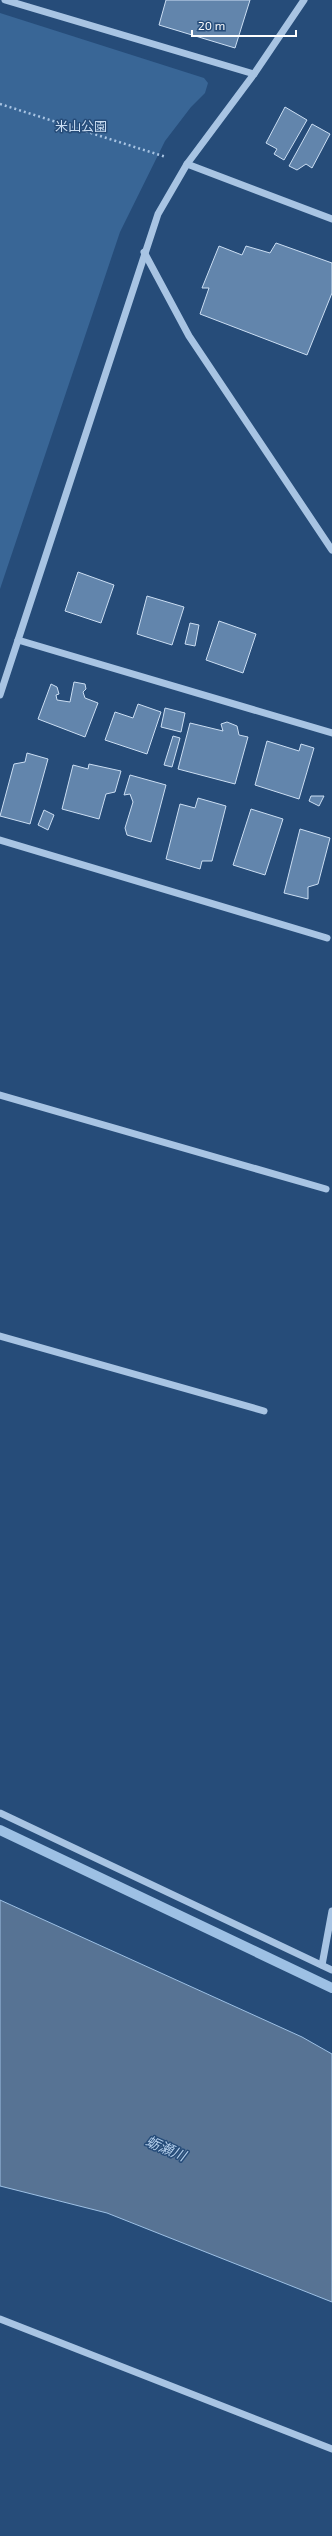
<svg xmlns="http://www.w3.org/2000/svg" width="332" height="2536" font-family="'Exo 2','Noto Sans JP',sans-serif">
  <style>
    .green { fill: #396696 }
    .water { fill: #577394; stroke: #9dc0e4 }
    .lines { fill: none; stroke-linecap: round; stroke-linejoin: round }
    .stream { stroke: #9dc0e4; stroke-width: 10 }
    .building { fill: #6285ac; stroke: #cbdef3 }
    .path { stroke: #a8c4e3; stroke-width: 2.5; stroke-dasharray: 2 3; stroke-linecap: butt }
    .minor { stroke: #a8c4e3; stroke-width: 7 }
    .labels { text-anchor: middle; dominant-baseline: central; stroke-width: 3; stroke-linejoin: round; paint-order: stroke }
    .park-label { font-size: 13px; fill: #cbdef3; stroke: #264c79 }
    .water-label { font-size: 14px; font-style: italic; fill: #b3ceeb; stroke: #264c79 }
  </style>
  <rect width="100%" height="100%" fill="#264c79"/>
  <polygon class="green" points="0,13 204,78 208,83 205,93 191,107 165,141 120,232 0,589"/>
  <polygon class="water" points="0,1900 302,2037 332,2054 332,2302 107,2213 0,2186"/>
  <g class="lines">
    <polyline class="stream" points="0,1830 332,1988"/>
  </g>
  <g class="building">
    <polygon points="166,0 250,0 235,48 159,25"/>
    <polygon points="285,107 307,120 284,160 274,154 277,149 266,143"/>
    <polygon points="312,124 330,134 312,168 306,164 297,170 289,166"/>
    <polygon points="276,243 332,263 332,293 307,355 200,314 209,288 202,288 219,246 242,255 246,246 270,253"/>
    <polygon points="78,572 114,585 101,623 65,611"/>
    <polygon points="147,596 184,607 172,645 137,634"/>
    <polygon points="219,621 256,634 243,673 206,660"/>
    <polygon points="190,623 199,625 195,646 185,644"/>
    <polygon points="74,682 85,684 86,689 83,692 85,698 98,703 85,737 38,719 51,684 57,687 59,694 56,695 57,700 70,702"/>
    <polygon points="138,704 161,712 147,754 105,740 115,712 133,718"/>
    <polygon points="165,708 185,713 181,732 161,727"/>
    <polygon points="227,722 237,726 239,735 248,737 235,784 178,769 190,723 223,731 221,724"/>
    <polygon points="173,736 180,738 172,767 164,765"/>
    <polygon points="267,741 299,751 301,744 314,748 299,799 255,785"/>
    <polygon points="27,753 48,759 30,824 0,816 14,764 25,762"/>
    <polygon points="89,764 121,771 115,792 106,794 99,819 62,809 73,765 88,769"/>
    <polygon points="130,775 166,785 151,842 127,835 125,828 133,802 130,794 124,795"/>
    <polygon points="311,796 324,796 319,806 309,801"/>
    <polygon points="198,798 226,806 212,861 202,861 200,869 166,859 180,804 195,808"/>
    <polygon points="251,809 283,819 265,875 233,865"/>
    <polygon points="44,810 54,815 48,830 38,825"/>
    <polygon points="300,829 330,838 318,884 308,887 308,899 284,893"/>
  </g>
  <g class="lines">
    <polyline class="path" points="0,104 166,157"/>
    <g class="minor">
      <polyline points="5,0 254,74"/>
      <polyline points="187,164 332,219"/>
      <polyline points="144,252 189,336 332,550"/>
      <polyline points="18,640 332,733"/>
      <polyline points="0,695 158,214 187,164 254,74 304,0"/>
      <polyline points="0,840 327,938"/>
      <polyline points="0,1095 326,1189"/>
      <polyline points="0,1336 264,1411"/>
      <polyline points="0,1813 332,1970"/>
      <polyline points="322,1965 332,1911"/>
      <polyline points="0,2319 332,2449"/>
    </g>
  </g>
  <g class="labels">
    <g class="park-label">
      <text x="81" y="126">米山公園</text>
    </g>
    <g class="water-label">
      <text transform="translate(166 2148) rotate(23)">蛎瀬川</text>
    </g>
  </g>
  <path d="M192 30v6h104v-6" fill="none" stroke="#ffffff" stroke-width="2"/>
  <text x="198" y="30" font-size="12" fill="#ffffff" stroke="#264c79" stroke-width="3" paint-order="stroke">20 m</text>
</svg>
